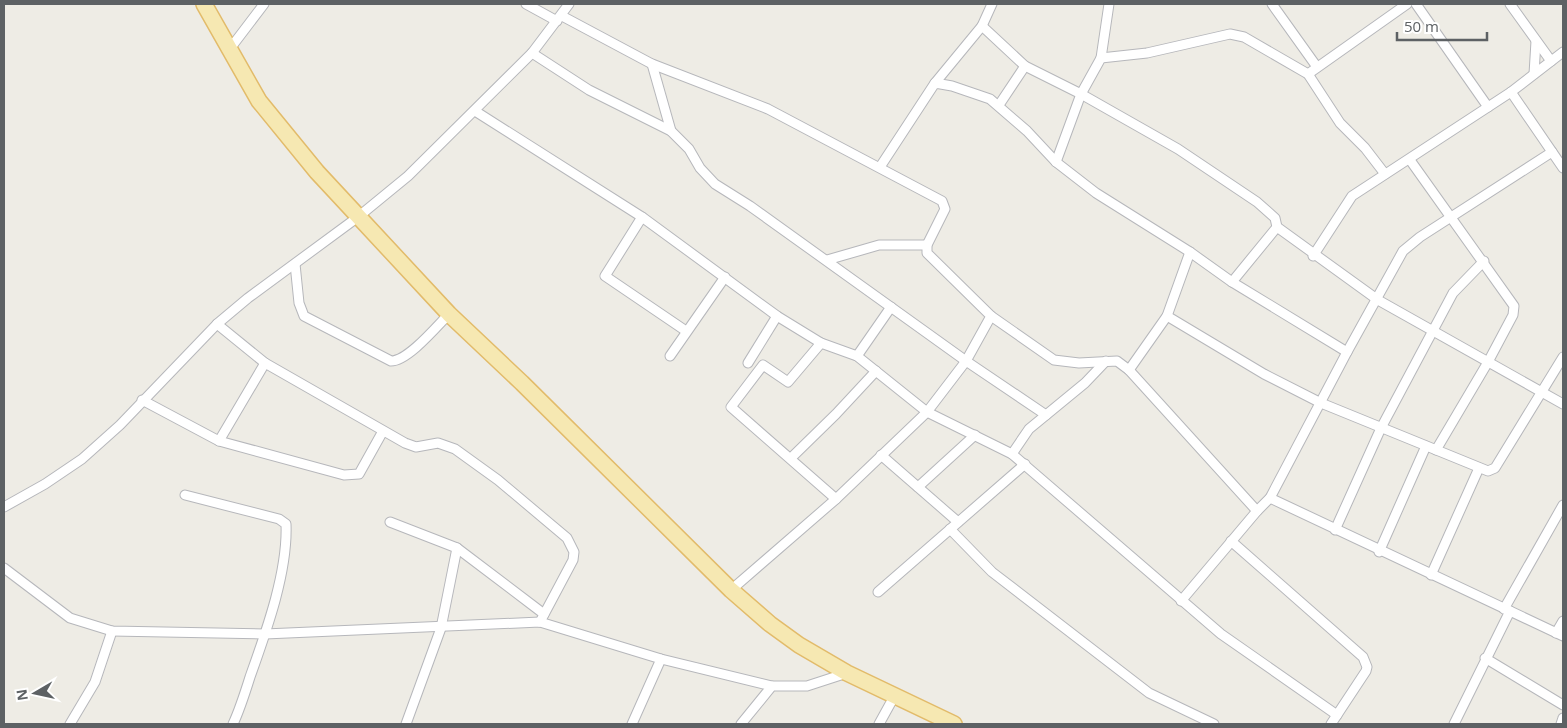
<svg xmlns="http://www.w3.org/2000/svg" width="1567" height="728" font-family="'Open Sans',sans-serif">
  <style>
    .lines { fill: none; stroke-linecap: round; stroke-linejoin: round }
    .street-casing { stroke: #b6b7bb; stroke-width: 11 }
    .primary-casing { stroke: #e2bb6a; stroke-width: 18 }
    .street { stroke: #fff; stroke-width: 9 }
    .primary { stroke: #f6e8b2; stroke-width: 15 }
  </style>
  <rect width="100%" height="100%" fill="#eeece5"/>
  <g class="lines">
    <defs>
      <g id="street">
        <polyline points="526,4 557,21"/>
        <polyline points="1272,4 1317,67"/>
        <polyline points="1416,4 1488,107"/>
        <polyline points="1510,4 1551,61"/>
        <polyline points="562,16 652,64 768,109 942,201 945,209 927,245 927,253 991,316 966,361 927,412 836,499 731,590"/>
        <polyline points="982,26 1025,66 1081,94 1178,149 1257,202 1275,218 1277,227"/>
        <polyline points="229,50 264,4"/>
        <polyline points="532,53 589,90 671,131 689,149 700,168 715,184 750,206 966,361 1046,415"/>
        <polyline points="1101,58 1109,4"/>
        <polyline points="652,64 671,131"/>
        <polyline points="1308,74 1407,4"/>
        <polyline points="1534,74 1536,41"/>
        <polyline points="935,83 982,26 992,4"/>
        <polyline points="1511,92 1563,168"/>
        <polyline points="999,105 1025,66"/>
        <polyline points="475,111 642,217 777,316 821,343 857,356 927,412 1012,454 1221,634 1337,715"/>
        <polyline points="1410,160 1514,306 1513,315 1488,362 1436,450"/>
        <polyline points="1056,162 1081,94 1101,58 1147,53 1230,34 1244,37 1308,74 1340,123 1365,148 1385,174"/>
        <polyline points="880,167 935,83 952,86 990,99 1027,131 1056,162 1096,193 1190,252 1232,282 1347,352"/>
        <polyline points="642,217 605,276 686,331"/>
        <polyline points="1313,256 1352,196 1511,92 1563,52"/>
        <polyline points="827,260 879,245 927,245"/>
        <path d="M 295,264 L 299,303 L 304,316 L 391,361 C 408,361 437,326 449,314"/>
        <polyline points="1232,282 1277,227 1378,300 1563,404"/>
        <polyline points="991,316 1054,360 1079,363 1117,361 1129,370 1257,511"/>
        <polyline points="1167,316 1264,374 1321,403 1488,471 1495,468 1563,357"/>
        <polyline points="217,324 265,363 405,443 416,447 438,443 455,449 498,480 567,538 574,552 573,560 540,622"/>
        <polyline points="821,343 788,382 763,365 731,407 836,499"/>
        <polyline points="670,356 725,277"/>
        <polyline points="857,356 891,307"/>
        <polyline points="748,363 777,316"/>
        <polyline points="1129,370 1167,316 1190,252"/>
        <polyline points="142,400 219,441 344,475 359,474 383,431"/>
        <polyline points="219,441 265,363"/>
        <polyline points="1012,454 1029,429 1085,383 1106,361"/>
        <polyline points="881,455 958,522"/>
        <polyline points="791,458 836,414 876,371"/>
        <polyline points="918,487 975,435"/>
        <path d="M 185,495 L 279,519 L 286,524 C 288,572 266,632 250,677 C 245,693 240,709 233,724"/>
        <polyline points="1270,498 1563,636"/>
        <polyline points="4,507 45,484 82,459 120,425 217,324 248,298 358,217 408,176 532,53 569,4"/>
        <polyline points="390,522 457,548 544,614"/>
        <polyline points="950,529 992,572 1149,693 1214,724"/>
        <polyline points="1335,530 1381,428 1453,293 1484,261"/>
        <polyline points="1231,541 1363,657 1367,667 1366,671 1331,724"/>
        <polyline points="1379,552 1426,446"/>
        <polyline points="4,568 70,618 112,631 265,634 540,622 661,659 772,686"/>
        <polyline points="1431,575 1479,468"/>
        <polyline points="878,592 1025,464"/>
        <polyline points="1181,601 1257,511 1270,498 1347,352 1403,251 1420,237 1552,152"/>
        <polyline points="1504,609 1563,505"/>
        <polyline points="1556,633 1563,621"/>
        <polyline points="1485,658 1563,705"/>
        <polyline points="70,724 95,682 112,631"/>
        <polyline points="406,724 441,628 457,548"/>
        <polyline points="632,724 661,659"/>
        <polyline points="741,724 772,686 807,686 847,673"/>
        <polyline points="879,724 895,695"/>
        <polyline points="1454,724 1510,611"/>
        <polyline points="1561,724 1563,718"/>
      </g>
      <polyline id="primary" points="204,4 259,101 317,172 449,314 522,383 731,590 770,624 799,645 847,673 954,724"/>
    </defs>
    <use href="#street" class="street-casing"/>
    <use href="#primary" class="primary-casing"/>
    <use href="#street" class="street"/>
    <use href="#primary" class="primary"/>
  </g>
  <rect width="1567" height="728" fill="none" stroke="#5d6164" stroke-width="10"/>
  <g transform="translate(35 693) rotate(261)" stroke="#ffffff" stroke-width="4" paint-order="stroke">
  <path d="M0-4L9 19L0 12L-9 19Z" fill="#5d6164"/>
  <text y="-8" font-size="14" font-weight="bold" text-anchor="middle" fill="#5d6164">N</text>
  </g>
  <path d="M1397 32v8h90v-8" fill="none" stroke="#5d6164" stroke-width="2.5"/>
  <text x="1404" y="32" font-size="15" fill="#5d6164" stroke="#ffffff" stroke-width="4" paint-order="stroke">50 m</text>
</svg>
